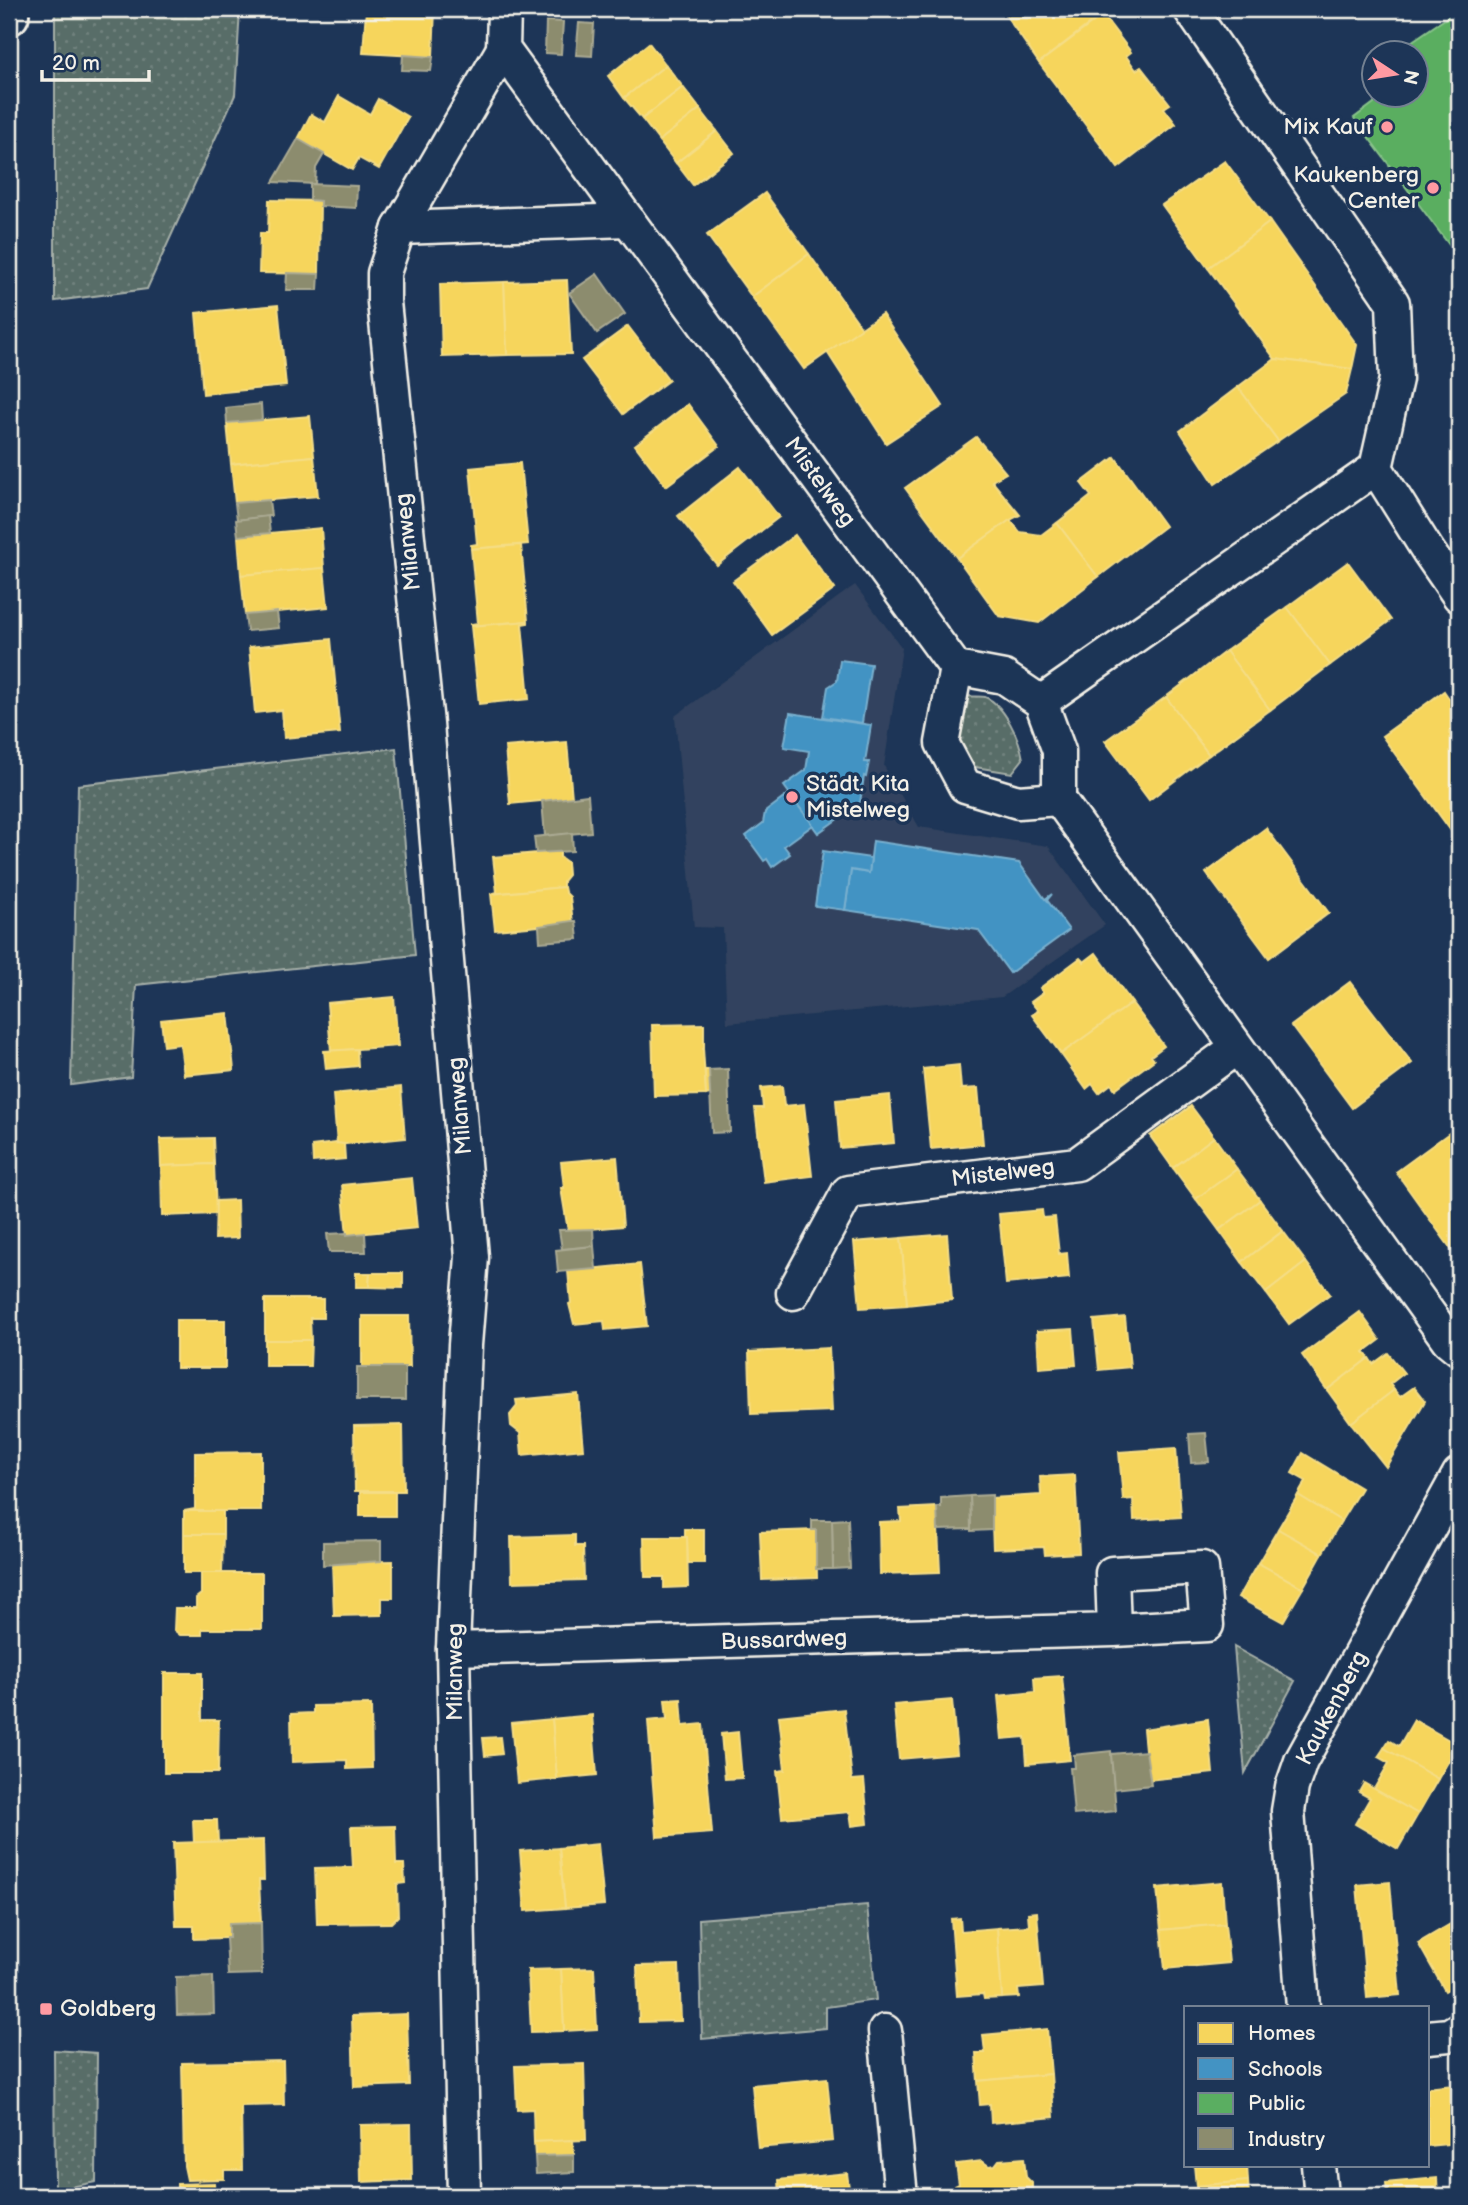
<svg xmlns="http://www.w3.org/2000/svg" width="1468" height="2205" font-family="'Balsamiq Sans',sans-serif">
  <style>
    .built { fill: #33435e }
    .grass { fill: url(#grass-dots); stroke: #a6afa8; stroke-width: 2 }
    .homes { fill: #f6d55c; stroke: #f5dd86; stroke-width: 2 }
    .schools { fill: #4393c3; stroke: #78afce; stroke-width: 2 }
    .public { fill: #5aae61; stroke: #88c28a; stroke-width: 2 }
    .industry { fill: #8c8c6e; stroke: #abaa93; stroke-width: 2 }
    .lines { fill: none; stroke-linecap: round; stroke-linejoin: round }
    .minor-casing { stroke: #f4f1e8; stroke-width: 37 }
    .secondary-casing { stroke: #f4f1e8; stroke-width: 44 }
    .minor { stroke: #1d3557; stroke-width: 32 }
    .secondary { stroke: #1d3557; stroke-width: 38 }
    .poi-dot { fill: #ff9aa2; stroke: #1d3557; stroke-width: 2.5 }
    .labels { text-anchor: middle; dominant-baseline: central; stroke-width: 7; stroke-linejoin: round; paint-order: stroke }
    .poi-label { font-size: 23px; fill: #f4f1e8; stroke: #1d3557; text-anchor: end }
    .street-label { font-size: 23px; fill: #f4f1e8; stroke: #1d3557 }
  </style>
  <defs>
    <pattern id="grass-dots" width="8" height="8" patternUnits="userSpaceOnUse" patternTransform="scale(1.75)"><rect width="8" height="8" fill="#586d68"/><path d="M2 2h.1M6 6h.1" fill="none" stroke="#71827e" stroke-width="1.8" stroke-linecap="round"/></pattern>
  </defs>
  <rect width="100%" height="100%" fill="#1d3557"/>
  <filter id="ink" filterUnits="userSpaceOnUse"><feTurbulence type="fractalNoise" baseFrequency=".0143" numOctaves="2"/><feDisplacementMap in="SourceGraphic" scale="14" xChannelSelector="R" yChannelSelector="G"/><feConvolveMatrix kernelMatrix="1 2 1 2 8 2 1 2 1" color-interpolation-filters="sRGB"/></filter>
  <g filter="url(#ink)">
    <polygon class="built" points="855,585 902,648 884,766 919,827 1048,846 1105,925 1002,997 727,1023 723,928 694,927 675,716"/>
    <g class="grass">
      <polygon points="55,9 240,9 235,95 147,289 55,301"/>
      <path d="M 968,696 C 973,697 981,696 985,697 C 1005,705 1020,740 1023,759 L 1012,773 L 969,766 L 954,745 L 959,704 Z"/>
      <polygon points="396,748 415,955 136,985 131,1077 71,1085 78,785"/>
      <polygon points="1234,1647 1295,1681 1245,1773"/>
      <polygon points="867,1905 876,2000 826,2007 826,2028 702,2039 699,1919"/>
      <polygon points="54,2050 97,2053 96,2182 55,2190"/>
    </g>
    <g class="homes">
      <polygon points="366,9 435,9 433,57 363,53"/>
      <polygon points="981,9 1090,9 1097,18 1039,63 1002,10"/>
      <polygon points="1103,15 1131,52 1126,56 1136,70 1141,67 1170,104 1164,108 1176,124 1118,168 1039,63"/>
      <polygon points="649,43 666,65 624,98 608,76"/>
      <polygon points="666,65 683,87 642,119 624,98"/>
      <polygon points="683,87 700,109 659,141 642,119"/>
      <polygon points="339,96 370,114 378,99 408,117 379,169 359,158 352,170 298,139 311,114 325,122"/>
      <polygon points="700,109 717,131 676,163 659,141"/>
      <polygon points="717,131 734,153 693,185 676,163"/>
      <polygon points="1225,161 1270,222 1208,268 1162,205"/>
      <polygon points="765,193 809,254 752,297 707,235"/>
      <polygon points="269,200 320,201 319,274 259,273 260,233 268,233"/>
      <polygon points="1270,222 1357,345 1352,369 1275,359 1208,268"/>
      <polygon points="809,254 862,328 804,369 752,297"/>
      <polygon points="567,280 571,354 507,355 504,282"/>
      <polygon points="504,282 507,355 442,357 440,284"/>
      <polygon points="278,305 286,386 203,394 196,313"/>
      <polygon points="882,314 943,406 886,443 827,352"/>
      <polygon points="628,326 669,380 623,414 582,360"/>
      <polygon points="1275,359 1352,369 1346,394 1278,441 1238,387"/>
      <polygon points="1238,387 1278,441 1215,484 1180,431"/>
      <polygon points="688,404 719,446 666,486 635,445"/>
      <polygon points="310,416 314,456 231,464 227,423"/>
      <polygon points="976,437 1006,473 992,481 1020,515 1010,520 957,558 905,488"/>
      <polygon points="314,456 318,496 235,503 231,464"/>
      <polygon points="1115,457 1165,526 1098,577 1057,523 1091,496 1081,483"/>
      <polygon points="520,463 528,544 471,549 471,545 477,544 470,468"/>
      <polygon points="740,467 779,517 717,565 678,516"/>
      <polygon points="1010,520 1020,532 1041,535 1057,523 1098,577 1039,623 999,616 957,558"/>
      <polygon points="321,528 324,568 241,575 238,536"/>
      <polygon points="795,535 835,589 772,635 733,581"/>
      <polygon points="521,545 528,621 471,626 471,624 478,623 471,549"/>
      <polygon points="1348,562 1391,620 1330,665 1287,607"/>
      <polygon points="324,568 328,607 245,615 241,575"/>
      <polygon points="1287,607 1330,665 1270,710 1226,651"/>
      <polygon points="528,621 528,623 522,624 529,699 479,704 471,626"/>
      <polygon points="331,639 340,733 284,738 282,710 255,713 249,647"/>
      <polygon points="1226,651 1270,710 1209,755 1166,697"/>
      <polygon points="1444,691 1459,713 1459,842 1382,736"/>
      <polygon points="1166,697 1209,755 1149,800 1105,741"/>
      <polygon points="567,742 572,798 510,804 505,747"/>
      <polygon points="1266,828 1329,913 1269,958 1206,873"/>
      <polygon points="560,851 560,857 567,862 568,875 563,881 563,887 491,894 497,892 493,857"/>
      <polygon points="564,887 565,892 570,897 573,923 495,930 491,894"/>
      <polygon points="1096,953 1132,1003 1061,1054 1032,1015 1038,1011 1031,1002 1043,993 1040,988 1080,958 1084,962"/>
      <polygon points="1350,982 1412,1063 1352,1108 1291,1026"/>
      <polygon points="394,997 398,1046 331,1051 327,1003"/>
      <polygon points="1132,1003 1164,1046 1151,1056 1154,1060 1115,1089 1111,1084 1099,1093 1092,1084 1086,1089 1061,1054"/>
      <polygon points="228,1013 234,1070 184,1075 180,1044 164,1046 161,1020"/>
      <polygon points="704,1024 704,1048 703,1048 706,1095 654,1096 652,1025"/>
      <polygon points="357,1049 358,1066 326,1069 324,1051"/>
      <polygon points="959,1065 961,1089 978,1088 983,1144 931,1149 923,1069"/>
      <polygon points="705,1070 709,1070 710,1094 706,1095"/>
      <polygon points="782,1086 784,1106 804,1104 812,1176 764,1182 755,1108 763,1108 761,1088"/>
      <polygon points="401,1087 405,1138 337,1145 333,1094"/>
      <polygon points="890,1095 894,1143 840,1148 836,1100"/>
      <polygon points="1191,1106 1214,1137 1173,1168 1150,1136"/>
      <polygon points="1456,1128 1459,1134 1459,1254 1456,1256 1396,1172"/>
      <polygon points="1214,1137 1237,1169 1196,1199 1173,1168"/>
      <polygon points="213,1138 214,1164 161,1166 160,1139"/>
      <polygon points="336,1143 344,1144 345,1159 313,1162 312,1146"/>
      <polygon points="617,1157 623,1226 568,1231 561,1188 564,1188 561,1162"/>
      <polygon points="214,1164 216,1214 162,1216 161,1166"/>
      <polygon points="1237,1169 1260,1200 1219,1230 1196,1199"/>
      <polygon points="412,1178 417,1228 347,1235 342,1185"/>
      <polygon points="237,1200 238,1238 215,1239 216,1201"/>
      <polygon points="1260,1200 1283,1231 1242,1262 1219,1230"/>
      <polygon points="1042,1210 1043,1218 1055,1217 1059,1254 1067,1253 1069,1278 1006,1284 999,1214"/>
      <polygon points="1283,1231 1306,1262 1266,1293 1242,1262"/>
      <polygon points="947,1234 952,1300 907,1305 901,1238"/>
      <polygon points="901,1238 907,1305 860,1308 854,1242"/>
      <polygon points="1306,1262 1330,1294 1289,1324 1266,1293"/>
      <polygon points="640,1264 647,1326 605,1330 604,1321 574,1324 569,1304 571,1303 568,1271"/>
      <polygon points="356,1273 370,1273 369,1287 356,1287"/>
      <polygon points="370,1273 403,1273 403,1288 369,1287"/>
      <polygon points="265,1299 323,1299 323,1318 310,1318 311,1340 265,1340"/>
      <polygon points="1360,1312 1380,1340 1364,1352 1369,1358 1327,1390 1302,1355"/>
      <polygon points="362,1316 409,1316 410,1367 362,1368"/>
      <polygon points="1125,1317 1130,1367 1099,1370 1094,1320"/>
      <rect x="176" y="1320" width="49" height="48"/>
      <polygon points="1073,1329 1076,1365 1039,1368 1037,1331"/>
      <polygon points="265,1340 311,1340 310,1366 265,1366"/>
      <polygon points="829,1348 832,1411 751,1414 749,1352"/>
      <polygon points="1388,1353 1404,1373 1390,1384 1394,1390 1351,1423 1327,1390 1369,1358 1373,1364"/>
      <polygon points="1414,1387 1425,1401 1386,1467 1351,1423 1394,1390 1400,1397"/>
      <polygon points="578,1394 583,1449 522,1455 520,1433 511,1426 510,1415 517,1406 516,1400"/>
      <polygon points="403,1425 404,1491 355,1491 354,1426"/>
      <polygon points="1176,1448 1181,1517 1134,1520 1133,1499 1123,1500 1119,1452"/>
      <polygon points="261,1452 261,1511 184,1511 195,1509 195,1453"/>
      <polygon points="1303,1453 1361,1488 1341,1521 1298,1495 1306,1481 1292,1473"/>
      <polygon points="1075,1475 1079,1553 1045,1555 1044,1547 993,1549 991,1498 1041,1495 1040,1477"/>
      <rect x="360" y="1492" width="35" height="24"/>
      <polygon points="1298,1495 1341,1521 1322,1554 1278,1529"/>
      <polygon points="937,1507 940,1572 880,1574 879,1522 901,1521 900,1509"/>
      <rect x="184" y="1511" width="39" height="23"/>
      <polygon points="685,1529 704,1529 704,1563 688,1563 687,1537 685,1537"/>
      <polygon points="1278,1529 1322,1554 1303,1588 1258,1563"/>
      <polygon points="816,1530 817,1578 762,1580 760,1532"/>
      <polygon points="184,1534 223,1534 222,1573 184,1573"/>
      <polygon points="575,1535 575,1546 583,1546 584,1580 512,1582 511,1537"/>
      <polygon points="644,1537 687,1537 688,1587 664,1588 664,1577 645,1577"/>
      <polygon points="393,1561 393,1598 382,1598 382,1615 334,1616 332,1562"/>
      <polygon points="1258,1563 1303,1588 1283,1622 1238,1597"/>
      <polygon points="201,1573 262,1573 262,1629 202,1629 202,1635 180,1635 174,1630 175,1608 196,1608 196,1598 201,1594"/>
      <polygon points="164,1673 202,1673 202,1720 219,1720 218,1773 164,1773"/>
      <polygon points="1062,1676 1070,1760 1027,1764 1025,1737 1002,1739 998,1696 1035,1692 1034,1678"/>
      <polygon points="681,1699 683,1726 703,1724 712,1833 657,1837 648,1721 667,1719 665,1700"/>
      <polygon points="952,1700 957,1754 899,1759 894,1705"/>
      <polygon points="371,1705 372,1768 347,1769 347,1760 292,1762 291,1714 313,1713 313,1706"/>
      <polygon points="844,1709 852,1780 864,1779 868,1824 852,1826 850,1812 782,1818 777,1771 785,1770 779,1716"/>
      <polygon points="592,1715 597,1775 557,1779 552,1719"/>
      <polygon points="552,1719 557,1779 517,1783 511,1723"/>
      <polygon points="1208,1719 1213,1773 1148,1780 1143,1729"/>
      <polygon points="1414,1720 1458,1745 1438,1779 1384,1748 1389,1740 1399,1746"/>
      <polygon points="738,1732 742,1778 725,1779 721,1734"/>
      <polygon points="500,1737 502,1754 485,1756 483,1738"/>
      <polygon points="1384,1748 1438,1779 1418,1814 1374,1789 1389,1763 1378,1757"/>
      <polygon points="1364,1783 1418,1814 1398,1849 1355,1824 1370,1798 1359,1792"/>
      <polygon points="193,1820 217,1820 218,1842 194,1843"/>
      <polygon points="395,1826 396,1864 404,1864 405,1883 397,1884 398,1916 391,1923 317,1924 315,1868 353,1867 351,1827"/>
      <polygon points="263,1840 264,1880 259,1880 261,1923 229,1924 229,1938 226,1938 194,1939 194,1926 176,1926 173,1843"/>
      <polygon points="598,1844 604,1905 565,1908 559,1848"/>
      <polygon points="559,1848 565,1908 525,1911 520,1851"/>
      <polygon points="1222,1882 1225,1924 1161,1930 1157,1888"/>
      <polygon points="1390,1882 1400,1995 1367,1998 1357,1885"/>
      <polygon points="1037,1912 1043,1987 1018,1989 1019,1997 1002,1998 997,1928 1029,1926 1028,1913"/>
      <polygon points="960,1918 961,1931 997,1928 1002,1998 984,1999 983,1994 957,1996 951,1919"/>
      <polygon points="1459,1919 1459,1935 1452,1923"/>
      <polygon points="1452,1923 1459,1935 1459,1983 1445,1991 1418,1943"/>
      <polygon points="1225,1924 1229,1963 1165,1969 1161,1930"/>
      <polygon points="679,1965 681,2021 639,2022 637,1966"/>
      <polygon points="594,1968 597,2029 564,2031 561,1969"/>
      <polygon points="561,1969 564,2031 531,2032 528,1970"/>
      <polygon points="407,2014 409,2085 354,2087 352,2016"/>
      <polygon points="1047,2029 1051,2074 978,2081 976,2053 985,2053 983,2035"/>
      <polygon points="283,2061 284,2105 241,2106 242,2170 224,2170 224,2179 187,2180 184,2166 182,2063"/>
      <polygon points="584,2064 586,2140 534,2142 533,2109 517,2110 515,2066"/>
      <polygon points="1051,2074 1054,2117 991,2123 990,2104 980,2105 978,2081"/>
      <polygon points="827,2078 833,2141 758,2148 752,2085"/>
      <polygon points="1452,2085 1458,2143 1428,2146 1428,2088"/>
      <polygon points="411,2124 412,2180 361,2182 360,2125"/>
      <polygon points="573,2140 574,2155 535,2156 534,2142"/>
      <polygon points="1024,2158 1026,2177 1032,2183 1032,2191 1029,2196 953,2196 955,2186 959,2184 956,2164 982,2161 989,2166 995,2165 999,2160"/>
      <polygon points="1194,2165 1247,2165 1248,2181 1196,2186"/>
      <polygon points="847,2173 850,2196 780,2196 779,2180"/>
      <polygon points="1437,2178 1438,2196 1387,2196 1386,2183"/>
      <polygon points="1248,2181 1249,2196 1196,2196 1196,2186"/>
      <polygon points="214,2183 215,2196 177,2196 177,2184"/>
    </g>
    <g class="schools">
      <polygon points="840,660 871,664 862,723 823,717 828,687 837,681"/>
      <polygon points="790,713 871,725 865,762 869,762 866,777 864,776 860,803 818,833 784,786 806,770 809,751 784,747"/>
      <polygon points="789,794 813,825 784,846 790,854 772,867 767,859 764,861 746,836 763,823 765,812"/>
      <polygon points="873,841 1019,863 1045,899 1052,894 1047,900 1069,930 1010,973 978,930 845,910 851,870 869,873"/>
      <polygon points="823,851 871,858 869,873 851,870 845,910 815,906"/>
    </g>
    <polygon class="public" points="1458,10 1459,11 1459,258 1354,118 1386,94 1416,94 1416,72 1425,65 1408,44"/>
    <g class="industry">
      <polygon points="546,21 563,22 561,54 545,53"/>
      <polygon points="579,23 594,24 592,56 576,55"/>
      <polygon points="403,55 433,57 431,71 402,70"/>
      <polygon points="298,139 324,154 316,168 315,184 273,182"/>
      <polygon points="310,184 357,186 356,208 320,206 320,201 310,200"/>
      <polygon points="287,273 319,274 318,290 286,290"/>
      <polygon points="597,274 625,314 597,333 569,293"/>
      <polygon points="261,404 262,420 227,423 226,408"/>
      <polygon points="269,500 271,516 237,520 235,503"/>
      <polygon points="268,516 270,533 238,536 236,520"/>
      <polygon points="277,612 279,628 247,631 245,615"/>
      <polygon points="588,795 591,832 545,836 542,801"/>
      <polygon points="572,833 573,851 536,853 534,837"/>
      <polygon points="572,921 576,921 578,939 540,942 539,926"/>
      <polygon points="728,1069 730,1132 712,1133 709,1070"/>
      <polygon points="593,1229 594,1246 562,1249 559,1230"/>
      <polygon points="347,1233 347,1235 365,1233 366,1252 329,1252 327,1234"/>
      <polygon points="594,1246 596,1269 558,1272 556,1250"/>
      <rect x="357" y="1367" width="48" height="33"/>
      <polygon points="1206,1433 1209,1462 1191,1463 1189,1434"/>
      <polygon points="992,1495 992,1530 971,1531 970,1496"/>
      <polygon points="970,1496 971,1529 938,1530 937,1507 941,1507 941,1498"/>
      <polygon points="848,1519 850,1568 833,1569 832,1520"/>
      <polygon points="812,1520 832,1520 833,1569 816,1569 816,1530 812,1530"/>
      <polygon points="381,1541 381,1561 323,1565 323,1542"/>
      <polygon points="1111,1751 1116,1811 1074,1815 1070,1768 1075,1768 1074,1755"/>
      <polygon points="1146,1751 1151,1785 1114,1789 1111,1754"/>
      <polygon points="261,1923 262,1974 228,1975 226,1938 229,1938 229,1924"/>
      <polygon points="213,1976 214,2014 177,2015 176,1977"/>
      <polygon points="574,2155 574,2172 536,2174 535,2156"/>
    </g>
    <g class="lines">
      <defs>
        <g id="minor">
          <polyline points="504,9 503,49 956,668 1004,677 1041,702 1059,751 1059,799 1448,1340 1459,1349"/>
          <polyline points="1190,9 1393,303 1396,379 1376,468 1428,551 1459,596"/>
          <polyline points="399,228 628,220"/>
          <polyline points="956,668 942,743 965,786 1018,802 1059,799"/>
          <polyline points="1041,702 1376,468"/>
          <polyline points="793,1293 848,1192 1077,1164 1236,1048"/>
          <polyline points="453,1649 1114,1630 1207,1625 1202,1568 1112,1573 1114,1630"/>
          <polyline points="1303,2007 1288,1811 1292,1787 1301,1761 1459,1474"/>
          <polyline points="885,2031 901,2196"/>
          <polyline points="1428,2037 1449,2035 1459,2029"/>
          <polyline points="1318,2165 1321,2196"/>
          <polyline points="464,2196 453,1649 465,1345 472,1257 427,724 384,302 384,273 399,228 503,49"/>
        </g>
        <polyline id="secondary" points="9,15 9,9"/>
      </defs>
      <use href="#minor" class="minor-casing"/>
      <use href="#secondary" class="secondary-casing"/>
      <use href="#minor" class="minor"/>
      <use href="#secondary" class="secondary"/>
    </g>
  </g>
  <g class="poi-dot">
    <circle cx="1387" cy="127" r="7"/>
    <circle cx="1433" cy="188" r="7"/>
    <circle cx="792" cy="797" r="7"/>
    <rect x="39" y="2002" width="14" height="14" rx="3.5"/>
  </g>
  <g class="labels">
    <g class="poi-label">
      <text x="1373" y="127">Mix Kauf</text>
      <text x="1419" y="175">Kaukenberg<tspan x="1419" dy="26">Center</tspan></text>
      <text x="806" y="784" text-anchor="start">Städt. Kita<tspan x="806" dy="26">Mistelweg</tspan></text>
      <text x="60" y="2009" text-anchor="start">Goldberg</text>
    </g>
    <g class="street-label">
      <text transform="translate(820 482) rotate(54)">Mistelweg</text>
      <text transform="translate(408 542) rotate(-96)">Milanweg</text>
      <text transform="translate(460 1106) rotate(-95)">Milanweg</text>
      <text transform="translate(1003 1173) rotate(-7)">Mistelweg</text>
      <text transform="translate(784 1640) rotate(-2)">Bussardweg</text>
      <text transform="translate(455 1672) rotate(-90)">Milanweg</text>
      <text transform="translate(1332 1708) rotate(-62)">Kaukenberg</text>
    </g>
  </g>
  <rect width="1468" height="2205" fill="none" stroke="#1d3557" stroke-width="35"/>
  <rect x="18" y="18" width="1433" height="2170" fill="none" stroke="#f4f1e8" stroke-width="2.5" filter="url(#ink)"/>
  <rect x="1184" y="2006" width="245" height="161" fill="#1d3557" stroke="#738091" stroke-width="2"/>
  <rect x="1198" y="2023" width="35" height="21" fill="#f6d55c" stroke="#738091" stroke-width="2"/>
  <text x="1248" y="2040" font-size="21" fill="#f4f1e8">Homes</text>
  <rect x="1198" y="2058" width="35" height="21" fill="#4393c3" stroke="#738091" stroke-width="2"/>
  <text x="1248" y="2076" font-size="21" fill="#f4f1e8">Schools</text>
  <rect x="1198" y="2093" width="35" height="21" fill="#5aae61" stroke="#738091" stroke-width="2"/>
  <text x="1248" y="2110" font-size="21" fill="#f4f1e8">Public</text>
  <rect x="1198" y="2128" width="35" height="21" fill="#8c8c6e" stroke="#738091" stroke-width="2"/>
  <text x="1248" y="2146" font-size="21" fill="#f4f1e8">Industry</text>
  <g transform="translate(1395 74) rotate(102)"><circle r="33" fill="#1d3557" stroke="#738091" stroke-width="2"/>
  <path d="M0-5L12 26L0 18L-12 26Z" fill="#ff9aa2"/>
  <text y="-10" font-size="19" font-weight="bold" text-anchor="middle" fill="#f4f1e8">N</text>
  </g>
  <path d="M42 70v10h107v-10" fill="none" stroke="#f4f1e8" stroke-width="3.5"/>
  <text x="52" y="70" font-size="21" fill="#f4f1e8" stroke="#1d3557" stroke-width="5" paint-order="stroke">20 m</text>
</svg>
